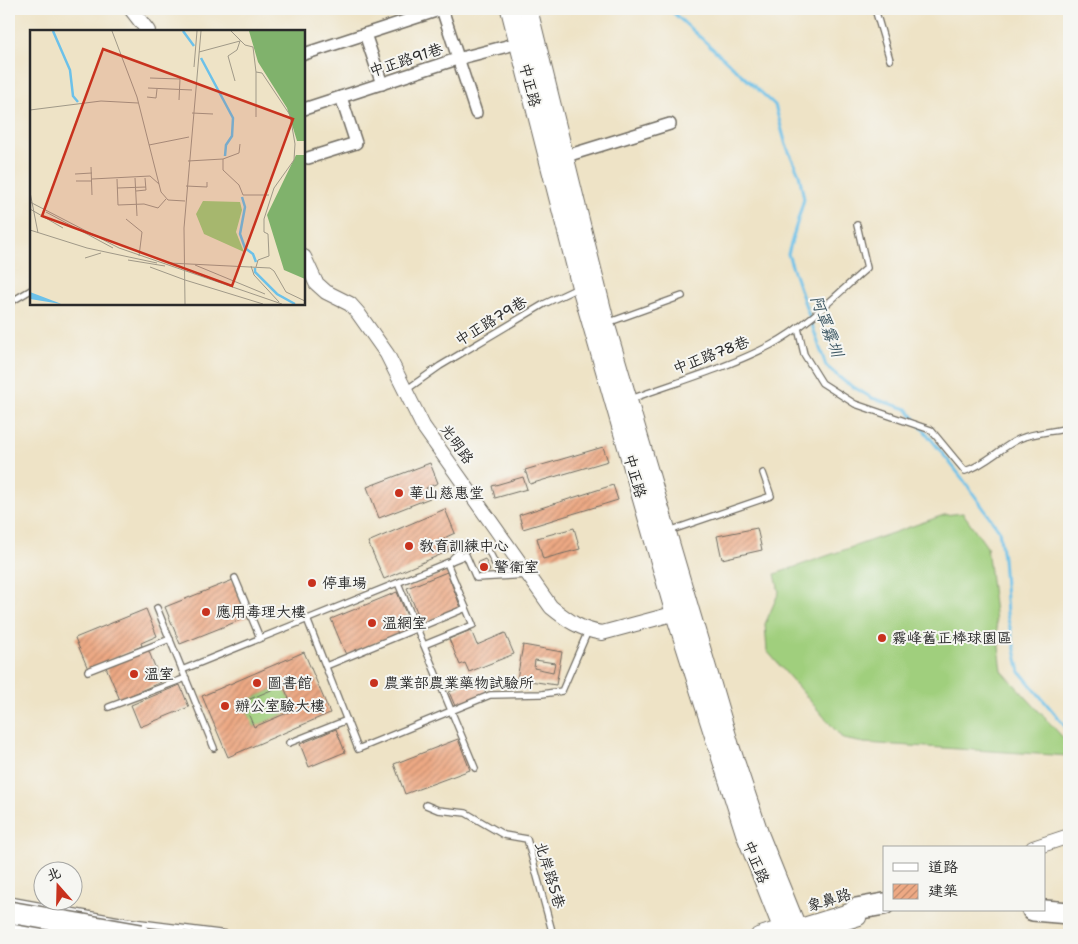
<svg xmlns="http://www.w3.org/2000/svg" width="1078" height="944" font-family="'Shantell Sans','LXGW WenKai TC',sans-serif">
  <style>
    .grass { fill: #a0cf7d; stroke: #667d54 }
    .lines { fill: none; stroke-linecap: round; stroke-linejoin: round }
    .stream { stroke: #6cc1e9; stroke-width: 3 }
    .building { fill: url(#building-hatch); fill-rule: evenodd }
    .service-casing { stroke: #6f6b61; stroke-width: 8 }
    .minor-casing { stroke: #6f6b61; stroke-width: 14 }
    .tertiary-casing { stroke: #6f6b61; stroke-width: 16 }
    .primary-casing { stroke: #6f6b61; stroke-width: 20 }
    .motorway-casing { stroke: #6f6b61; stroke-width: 24 }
    .service { stroke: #fff; stroke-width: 5.5 }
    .minor { stroke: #fff; stroke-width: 11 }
    .tertiary { stroke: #fff; stroke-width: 14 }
    .primary { stroke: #fff; stroke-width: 18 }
    .motorway { stroke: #fff; stroke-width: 21 }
    .motorway-bridge-casing { stroke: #6f6b61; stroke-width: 24; stroke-linecap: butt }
    .motorway-bridge { stroke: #fff; stroke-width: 21 }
    .poi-dot { fill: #c8321e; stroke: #f6f6f2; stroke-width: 2 }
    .labels { text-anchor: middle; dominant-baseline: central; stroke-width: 4; stroke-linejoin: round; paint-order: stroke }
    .street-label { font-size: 15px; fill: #2b2b2b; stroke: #f6f6f2 }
    .poi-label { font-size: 15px; fill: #2b2b2b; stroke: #f6f6f2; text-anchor: start }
    .water-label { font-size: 16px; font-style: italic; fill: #3e5864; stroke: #f6f6f2 }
    .inset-river { fill: none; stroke: #6cc1e9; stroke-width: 2.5 }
    .inset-road { fill: none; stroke: #a09988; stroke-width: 1 }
    .view { fill: #c8321e; fill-opacity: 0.15; stroke: #c8321e; stroke-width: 2.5 }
    .inset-edge { fill: none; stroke: #2b2b2b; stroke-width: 2.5 }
  </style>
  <defs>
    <pattern id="building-hatch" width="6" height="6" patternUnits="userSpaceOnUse" patternTransform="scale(1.25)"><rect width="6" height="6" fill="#eda984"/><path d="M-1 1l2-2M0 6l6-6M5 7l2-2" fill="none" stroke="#c08a6c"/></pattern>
  </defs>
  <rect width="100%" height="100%" fill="#f6f6f2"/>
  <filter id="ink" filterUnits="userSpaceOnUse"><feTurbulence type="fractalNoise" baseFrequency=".02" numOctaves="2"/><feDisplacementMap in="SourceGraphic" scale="10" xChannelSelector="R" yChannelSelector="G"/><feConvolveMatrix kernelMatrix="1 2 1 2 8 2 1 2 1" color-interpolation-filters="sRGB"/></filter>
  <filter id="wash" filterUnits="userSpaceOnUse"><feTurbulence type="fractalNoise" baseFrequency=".0096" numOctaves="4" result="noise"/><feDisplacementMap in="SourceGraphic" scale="20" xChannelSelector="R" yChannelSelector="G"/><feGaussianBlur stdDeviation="1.12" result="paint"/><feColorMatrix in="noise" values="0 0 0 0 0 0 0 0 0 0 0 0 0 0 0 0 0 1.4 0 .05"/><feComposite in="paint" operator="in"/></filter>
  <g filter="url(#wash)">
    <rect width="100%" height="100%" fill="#eee3c6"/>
    <g class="grass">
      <polygon points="963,513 987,547 1002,671 1069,744 1069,756 864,743 843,739 767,651 765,624 779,592 775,574 944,515"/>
      <polygon points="283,685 294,710 254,727 243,702"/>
    </g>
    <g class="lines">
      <polyline class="stream" points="669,9 775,105 786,145 799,174 804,199 788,254 826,366 845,382 872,398 907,409 962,478 999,530 1003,558 1007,614 1020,672 1069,731"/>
    </g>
    <g id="blocks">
      <g class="building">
        <polygon points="603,447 608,461 530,484 525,470"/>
        <polygon points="430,463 438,483 426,488 430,498 379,518 367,487"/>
        <polygon points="523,477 527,489 495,498 492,486"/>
        <polygon points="613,485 618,500 523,529 519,515"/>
        <polygon points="445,509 455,533 444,538 449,551 384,579 368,542"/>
        <polygon points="574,528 580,549 543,559 537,538"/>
        <polygon points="757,528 762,550 722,559 717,536"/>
        <polygon points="485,559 490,571 482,574 478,562"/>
        <polygon points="447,572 461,608 422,624 407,588"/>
        <polygon points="233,580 248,617 180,644 165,607"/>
        <polygon points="397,592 412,628 346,655 331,619"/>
        <polygon points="146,609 157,636 141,643 142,646 88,669 75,638"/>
        <polygon points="471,630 477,645 505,633 514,654 469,672 465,663 460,665 449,639"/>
        <path d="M 523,645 L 562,652 L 556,685 L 517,679 ZM 535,660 L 555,663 L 553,672 L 534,668 Z"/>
        <polygon points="148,649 161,682 120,700 106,667"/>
        <path d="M 304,652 L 330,713 L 228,757 L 202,696 ZM 283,685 L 294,710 L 254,727 L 243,702 Z"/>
        <polygon points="480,679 486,694 455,706 449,692"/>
        <polygon points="180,685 189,707 140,727 131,705"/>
        <polygon points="336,729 345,752 309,767 300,744"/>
        <polygon points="458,739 470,770 405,794 394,764"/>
      </g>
    </g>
  </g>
  <g filter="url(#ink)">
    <use href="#blocks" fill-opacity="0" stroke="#6f6b61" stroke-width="1"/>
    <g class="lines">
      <defs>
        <g id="service">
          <polyline points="875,9 890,60"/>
          <polyline points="9,303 31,290"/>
          <polyline points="607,323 682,296"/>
          <path d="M 798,328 L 804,354 L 822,383 L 855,404 L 931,430 L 965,471 C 985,465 1000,448 1019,439 C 1034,432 1053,432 1069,428"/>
          <polyline points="406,390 440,366 544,304 578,288"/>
          <path d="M 631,399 C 677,382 727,368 771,345 C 807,326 837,294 867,268 L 857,225"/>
          <polyline points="669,531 771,496 763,473"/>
          <path d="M 450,562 C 457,551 476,539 488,551 C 493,556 494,566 500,571 L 524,570"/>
          <polyline points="235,578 260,638"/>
          <polyline points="398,583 475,768"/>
          <polyline points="157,608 214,748"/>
          <polyline points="307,619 358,749 490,695 542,694 562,691 588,631"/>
          <polyline points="424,645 473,625 447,563"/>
          <polyline points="326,666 466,608"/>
          <polyline points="182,670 466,555 476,578 528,575"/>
          <polyline points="88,671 170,639"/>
          <polyline points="109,707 186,678"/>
          <polyline points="289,743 347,720"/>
          <polyline points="426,805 438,810 466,813 504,835 527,839 553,935"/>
          <polyline points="9,900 125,921 235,935"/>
        </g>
        <g id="minor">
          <polyline points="365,34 382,84"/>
          <polyline points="304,54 442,9 476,113"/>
          <polyline points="304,109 457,59 519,43"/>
          <polyline points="563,157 670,124"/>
          <polyline points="308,158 356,143 341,97"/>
        </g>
        <g id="tertiary">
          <polyline points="131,9 148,31"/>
          <path d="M 304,257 L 316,283 L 326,292 L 350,304 L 358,313 L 387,354 L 423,426 L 551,607 C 567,620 581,630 602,633 L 684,611"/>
          <polyline points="1033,848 1069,836"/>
          <polyline points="22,922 35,927 74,935"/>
          <polyline points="758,935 782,927 797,927 862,907"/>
          <polyline points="805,935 859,918"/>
        </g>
        <g id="primary">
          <polyline points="510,9 581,287 675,614 745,833 785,935"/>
          <polyline points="528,9 606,326 730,746 760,836 800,935"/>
        </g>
        <g id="motorway">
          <polyline points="856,909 884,904"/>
          <polyline points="1033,910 1069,913"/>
          <polyline points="9,932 22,935"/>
        </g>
      </defs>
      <use href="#service" class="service-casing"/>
      <use href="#minor" class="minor-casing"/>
      <use href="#tertiary" class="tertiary-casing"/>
      <use href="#primary" class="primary-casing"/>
      <use href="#motorway" class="motorway-casing"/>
      <use href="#service" class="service"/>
      <use href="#minor" class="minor"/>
      <use href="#tertiary" class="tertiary"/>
      <use href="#primary" class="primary"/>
      <use href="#motorway" class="motorway"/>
      <defs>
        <polyline id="motorway-bridge" points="9,912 141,935"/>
      </defs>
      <use href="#motorway-bridge" class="motorway-bridge-casing"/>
      <use href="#motorway-bridge" class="motorway-bridge"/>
    </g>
  </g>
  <g class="poi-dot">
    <circle cx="399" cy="493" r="5"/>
    <circle cx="409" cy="546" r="5"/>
    <circle cx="484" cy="567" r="5"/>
    <circle cx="312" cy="583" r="5"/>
    <circle cx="206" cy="612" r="5"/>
    <circle cx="372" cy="623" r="5"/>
    <circle cx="882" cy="638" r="5"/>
    <circle cx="134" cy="674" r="5"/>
    <circle cx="257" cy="683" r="5"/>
    <circle cx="374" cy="683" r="5"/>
    <circle cx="225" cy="706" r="5"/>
  </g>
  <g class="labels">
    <g class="street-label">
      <text transform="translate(406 60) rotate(-18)">中正路91巷</text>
      <text transform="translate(530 85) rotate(76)">中正路</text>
      <text transform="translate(491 321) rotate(-31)">中正路79巷</text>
      <text transform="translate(711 355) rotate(-21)">中正路78巷</text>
      <text transform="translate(457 444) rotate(54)">光明路</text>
      <text transform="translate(635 476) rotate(74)">中正路</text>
      <text transform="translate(756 862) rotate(68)">中正路</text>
      <text transform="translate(550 875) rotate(73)">北岸路5巷</text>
      <text transform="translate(829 900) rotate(-17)">象鼻路</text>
    </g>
    <g class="poi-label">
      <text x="409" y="493">華山慈惠堂</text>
      <text x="419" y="546">教育訓練中心</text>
      <text x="494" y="567">警衛室</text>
      <text x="322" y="583">停車場</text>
      <text x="216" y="612">應用毒理大樓</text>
      <text x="382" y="623">溫網室</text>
      <text x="892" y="638">霧峰舊正棒球園區</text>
      <text x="144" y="674">溫室</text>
      <text x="267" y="683">圖書館</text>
      <text x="384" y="683">農業部農業藥物試驗所</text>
      <text x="235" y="706">辦公室驗大樓</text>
    </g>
    <g class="water-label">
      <text transform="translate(827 326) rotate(69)">阿罩霧圳</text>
    </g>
  </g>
  <g transform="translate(30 30)">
    <rect width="275" height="275" fill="#eee3c6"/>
    <path d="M 173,171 L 210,172 L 212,180 L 206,202 L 214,222 L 174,204 L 166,184 Z" fill="#a0cf7d"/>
    <path d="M 219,1 L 275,1 L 275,111 L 267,111 L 257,78 L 228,32 ZM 266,125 L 275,125 L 275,249 L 254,240 L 237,185 Z" fill="#80b26c"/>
    <path d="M 0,262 L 29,273 L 31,274 L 0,269 Z" fill="#6cc1e9"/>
    <path class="inset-river" d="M 23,1 L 40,40 L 43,66 L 48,72M 153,1 L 164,16M 171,28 L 203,88 L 202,106 L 196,115 L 195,126M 212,167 L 215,177 L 210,204 L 215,218 L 223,224 L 226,232M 225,238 L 225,242 L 247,264 L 265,274"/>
    <path class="inset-road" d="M 82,1 L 107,67 L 131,162 L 138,170 L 155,171M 201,1 L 215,15 L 223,17 L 226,42 L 232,43 L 260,85 L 265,114 L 264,130 L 244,158 L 234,189 L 234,202 L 238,204 L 239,226 L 228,230 L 226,237M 169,22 L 210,11M 164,37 L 167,1M 226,42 L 226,87M 120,48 L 150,49 L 149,70M 205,51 L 198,26 L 207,20 L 210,11M 118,58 L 162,60M 117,67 L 126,68 L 127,59M 0,80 L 71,71 L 108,73M 162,83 L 183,84M 119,115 L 159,107M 193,129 L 193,140 L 209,155 L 213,165 L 239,165M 158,131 L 193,129 L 209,123 L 210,114M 61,137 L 62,165M 45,144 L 62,143M 105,148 L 107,186M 62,149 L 120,146 L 129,154M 87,149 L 88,175 L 114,174 L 128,178 L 136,169M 46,151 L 62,151M 156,156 L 177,157 L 177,152M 87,158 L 116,157M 106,161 L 116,160 L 115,148M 0,162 L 8,203M 0,172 L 89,218 L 252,274M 0,179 L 33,198M 16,182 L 83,218M 96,189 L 112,202 L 109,226M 0,200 L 57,218 L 127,233M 55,228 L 71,223M 98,230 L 135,236M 139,233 L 240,238 L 244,241 L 256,262 L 275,271M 165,235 L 235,264M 221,236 L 224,245 L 249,272M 120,237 L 155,250M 155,250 L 233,274M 155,274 L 154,198 L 171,1"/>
    <path class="view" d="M 73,19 L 263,89 L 202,256 L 12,186 Z"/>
    <rect width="275" height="275" class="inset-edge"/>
  </g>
  <rect width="1078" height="944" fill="none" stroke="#f6f6f2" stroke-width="30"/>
  <rect x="883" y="846" width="162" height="65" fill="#f6f6f2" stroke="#a5a5a2"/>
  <rect x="893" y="863" width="25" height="8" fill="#ffffff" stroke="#a5a5a2"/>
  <text x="928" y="872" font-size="15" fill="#2b2b2b">道路</text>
  <rect x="893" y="884" width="25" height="15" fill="url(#building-hatch)" stroke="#a5a5a2"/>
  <text x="928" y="896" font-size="15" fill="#2b2b2b">建築</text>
  <g transform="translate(58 886) rotate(340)"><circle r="24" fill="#f6f6f2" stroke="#a5a5a2"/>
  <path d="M0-4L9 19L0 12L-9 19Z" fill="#c8321e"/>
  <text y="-8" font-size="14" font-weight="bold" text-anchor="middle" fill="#2b2b2b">北</text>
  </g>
</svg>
